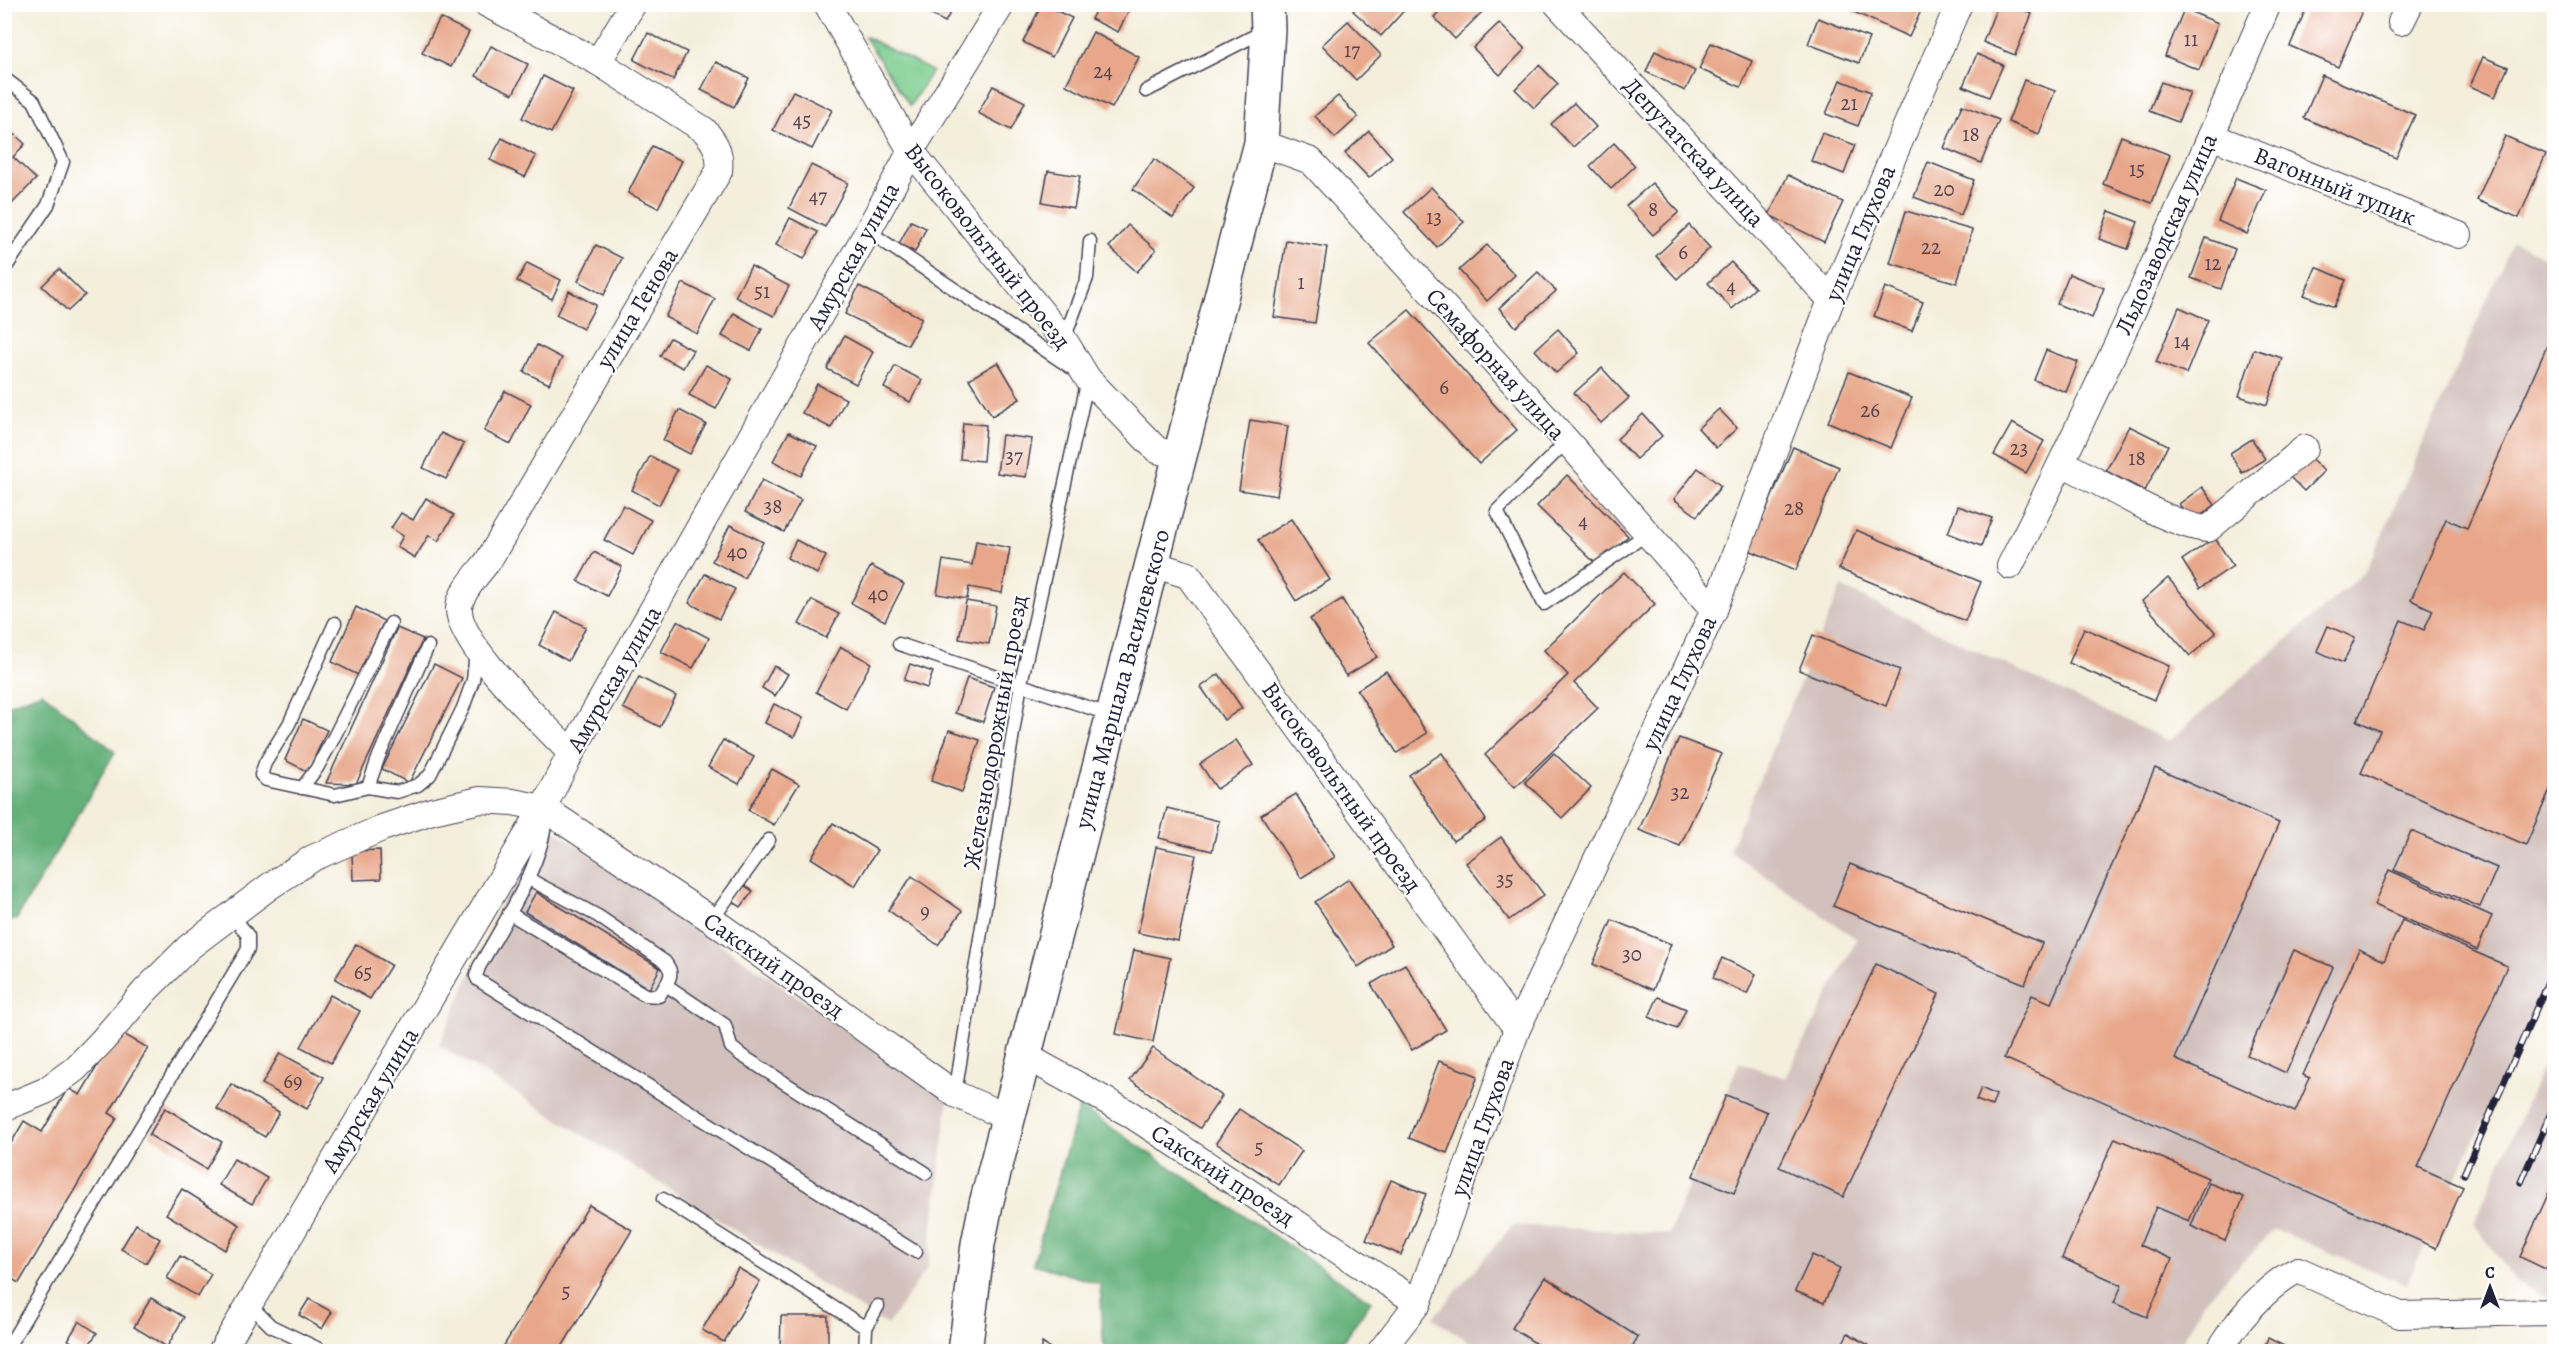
<svg xmlns="http://www.w3.org/2000/svg" width="2559" height="1356" font-family="Alegreya,serif">
  <style>
    .industrial { fill: #d1c0bc }
    .green { fill: #7acc8e; stroke: #4e7764; stroke-width: 1.5 }
    .forest { fill: #63b079; stroke: #42695a; stroke-width: 1.5 }
    .building { fill: #e8a78a }
    .lines { fill: none; stroke-linecap: round; stroke-linejoin: round }
    .service-casing { stroke: #424153; stroke-width: 15 }
    .minor-casing { stroke: #424153; stroke-width: 28 }
    .secondary-casing { stroke: #424153; stroke-width: 36 }
    .service { stroke: #fff; stroke-width: 12 }
    .minor { stroke: #fff; stroke-width: 26 }
    .secondary { stroke: #fff; stroke-width: 33 }
    .rail-casing { stroke: #22223b; stroke-width: 7 }
    .rail { stroke: #fff; stroke-width: 4.5; stroke-dasharray: 14; stroke-linecap: butt }
    .labels { text-anchor: middle; dominant-baseline: central; stroke-width: 4.5; stroke-linejoin: round; paint-order: stroke }
    .number-label { font-size: 21px; fill: #54434f }
    .street-label { font-size: 24px; fill: #22223b; stroke: #fff }
  </style>
  <rect width="100%" height="100%" fill="#fff"/>
  <filter id="ink" filterUnits="userSpaceOnUse"><feTurbulence type="fractalNoise" baseFrequency=".0167" numOctaves="2"/><feDisplacementMap in="SourceGraphic" scale="12" xChannelSelector="R" yChannelSelector="G"/><feConvolveMatrix kernelMatrix="1 2 1 2 8 2 1 2 1" color-interpolation-filters="sRGB"/></filter>
  <filter id="wash" filterUnits="userSpaceOnUse"><feTurbulence type="fractalNoise" baseFrequency=".008" numOctaves="4" result="noise"/><feDisplacementMap in="SourceGraphic" scale="24" xChannelSelector="R" yChannelSelector="G"/><feGaussianBlur stdDeviation="1.35" result="paint"/><feColorMatrix in="noise" values="0 0 0 0 0 0 0 0 0 0 0 0 0 0 0 0 0 1.4 0 .05"/><feComposite in="paint" operator="in"/></filter>
  <g filter="url(#wash)">
    <rect width="100%" height="100%" fill="#f4eedb"/>
    <g class="industrial">
      <polygon points="2513,241 2554,262 2554,970 2406,1285 2275,1229 2203,1302 2178,1351 1485,1352 1433,1318 1513,1225 1669,1234 1739,1062 1785,1078 1857,939 1729,851 1841,587 2169,741 2366,571"/>
      <polygon points="543,828 551,828 559,833 948,1100 928,1267 887,1325 439,1045 527,846"/>
      <polygon points="2554,1040 2554,1302 2515,1281 2474,1223"/>
    </g>
    <polygon class="green" points="864,36 932,71 910,106"/>
    <g class="forest">
      <polygon points="42,692 115,752 16,920 5,921 5,706"/>
      <polygon points="1079,1106 1371,1301 1336,1351 1104,1351 1100,1284 1033,1264"/>
    </g>
    <g id="blocks">
      <g class="building">
        <polygon points="915,4 955,4 945,22 914,6"/>
        <polygon points="1042,4 1072,18 1052,57 1023,42"/>
        <polygon points="1099,4 1131,6 1118,32 1091,19"/>
        <polygon points="1359,4 1410,4 1381,36 1353,11"/>
        <polygon points="1446,4 1477,4 1483,11 1455,39 1434,17"/>
        <polygon points="1847,4 1924,4 1909,37 1845,8"/>
        <polygon points="1998,4 2009,4 2032,14 2015,55 1983,42"/>
        <polygon points="2308,4 2365,4 2338,67 2290,46"/>
        <polygon points="2184,9 2218,23 2199,70 2165,56"/>
        <polygon points="440,18 469,32 451,67 422,53"/>
        <polygon points="1818,18 1869,38 1859,63 1808,44"/>
        <polygon points="1348,21 1381,55 1356,80 1322,45"/>
        <polygon points="1499,23 1525,49 1500,75 1473,48"/>
        <polygon points="1093,32 1139,57 1112,108 1066,85"/>
        <polygon points="648,33 687,52 673,80 634,60"/>
        <polygon points="1711,43 1752,61 1741,87 1699,69"/>
        <polygon points="491,46 528,64 513,94 476,76"/>
        <polygon points="1655,51 1695,71 1685,91 1646,72"/>
        <polygon points="1977,54 2003,65 1989,97 1963,86"/>
        <polygon points="2483,57 2508,67 2495,97 2470,86"/>
        <polygon points="716,62 749,78 734,107 701,90"/>
        <polygon points="1539,65 1558,84 1534,108 1515,89"/>
        <polygon points="2322,75 2415,115 2396,158 2304,118"/>
        <polygon points="543,76 573,91 551,133 522,118"/>
        <polygon points="1840,80 1871,92 1858,126 1826,114"/>
        <polygon points="2024,80 2055,91 2039,134 2008,122"/>
        <polygon points="2161,82 2190,93 2178,122 2149,111"/>
        <polygon points="993,86 1025,102 1011,130 978,113"/>
        <polygon points="793,91 832,110 812,149 773,130"/>
        <polygon points="1338,96 1358,117 1335,138 1315,116"/>
        <polygon points="1574,103 1596,127 1573,147 1551,124"/>
        <polygon points="1962,105 1999,120 1981,163 1944,148"/>
        <polygon points="4,124 25,144 13,157 36,179 4,212"/>
        <polygon points="1369,131 1392,157 1369,178 1345,153"/>
        <polygon points="1822,133 1855,145 1844,174 1811,161"/>
        <polygon points="2121,136 2170,155 2152,203 2103,184"/>
        <polygon points="2505,136 2546,154 2519,218 2477,200"/>
        <polygon points="502,138 536,156 525,177 490,160"/>
        <polygon points="1614,143 1635,166 1611,189 1590,166"/>
        <polygon points="652,146 682,161 658,208 628,193"/>
        <polygon points="1154,159 1194,188 1173,218 1133,189"/>
        <polygon points="1928,162 1974,180 1961,215 1914,197"/>
        <polygon points="811,165 848,183 825,227 789,208"/>
        <polygon points="1048,171 1080,176 1074,208 1042,202"/>
        <polygon points="1788,175 1843,202 1824,242 1769,215"/>
        <polygon points="2236,178 2266,190 2247,234 2218,221"/>
        <polygon points="1652,183 1679,212 1653,235 1626,206"/>
        <polygon points="1431,187 1464,222 1437,247 1404,212"/>
        <polygon points="1906,211 1972,230 1957,283 1890,263"/>
        <polygon points="2109,211 2138,222 2128,249 2099,239"/>
        <polygon points="790,218 818,232 804,259 776,245"/>
        <polygon points="911,221 926,228 915,252 899,244"/>
        <polygon points="1128,225 1156,250 1137,272 1109,247"/>
        <polygon points="1689,225 1710,248 1677,279 1656,256"/>
        <polygon points="2206,238 2235,249 2221,289 2191,278"/>
        <polygon points="1286,240 1327,247 1315,323 1274,317"/>
        <polygon points="596,245 622,258 604,295 578,281"/>
        <polygon points="1487,245 1515,275 1487,301 1459,270"/>
        <polygon points="1731,262 1755,288 1732,309 1708,283"/>
        <polygon points="527,263 561,280 552,299 517,281"/>
        <polygon points="751,266 789,286 774,316 735,297"/>
        <polygon points="2316,267 2346,280 2334,307 2304,295"/>
        <polygon points="59,269 85,295 68,311 42,286"/>
        <polygon points="1538,272 1556,291 1516,327 1499,308"/>
        <polygon points="2069,274 2104,288 2092,318 2057,304"/>
        <polygon points="683,283 715,299 697,334 665,317"/>
        <polygon points="859,286 922,318 908,345 845,314"/>
        <polygon points="1885,287 1923,302 1912,331 1874,316"/>
        <polygon points="569,291 596,305 583,329 556,315"/>
        <polygon points="2179,307 2208,320 2186,374 2156,362"/>
        <polygon points="1409,310 1517,430 1479,464 1369,343"/>
        <polygon points="734,313 762,329 751,351 722,336"/>
        <polygon points="1558,329 1579,353 1556,373 1535,350"/>
        <polygon points="2554,330 2554,780 2526,845 2361,773 2380,731 2357,721 2401,620 2424,630 2433,610 2411,600 2446,519 2467,528"/>
        <polygon points="844,336 873,352 856,384 827,369"/>
        <polygon points="670,338 693,350 683,368 660,356"/>
        <polygon points="537,345 562,358 549,384 524,372"/>
        <polygon points="2254,349 2282,358 2267,405 2239,396"/>
        <polygon points="2046,350 2078,362 2066,392 2034,380"/>
        <polygon points="998,362 1020,399 992,416 969,379"/>
        <polygon points="706,365 732,379 716,409 689,395"/>
        <polygon points="895,366 922,380 910,402 884,388"/>
        <polygon points="1602,368 1629,398 1601,423 1574,393"/>
        <polygon points="1849,372 1912,398 1891,448 1828,422"/>
        <polygon points="817,384 846,399 831,428 802,413"/>
        <polygon points="505,391 531,404 511,444 484,431"/>
        <polygon points="1719,409 1737,428 1716,448 1698,428"/>
        <polygon points="679,410 706,424 690,454 663,440"/>
        <polygon points="1643,414 1662,436 1636,459 1617,439"/>
        <polygon points="1250,420 1288,426 1277,496 1239,490"/>
        <polygon points="963,423 986,425 983,461 960,459"/>
        <polygon points="2012,423 2044,441 2026,473 1994,455"/>
        <polygon points="2129,426 2168,445 2145,491 2106,471"/>
        <polygon points="789,432 817,446 801,476 773,461"/>
        <polygon points="441,433 464,444 446,479 423,468"/>
        <polygon points="1002,435 1032,439 1026,477 997,473"/>
        <polygon points="2252,439 2265,459 2242,473 2230,453"/>
        <polygon points="1793,447 1839,467 1796,570 1749,550"/>
        <polygon points="2308,455 2324,471 2304,491 2288,475"/>
        <polygon points="650,456 677,470 659,505 632,490"/>
        <polygon points="1698,468 1721,486 1697,516 1674,499"/>
        <polygon points="1567,475 1628,536 1598,566 1537,506"/>
        <polygon points="762,480 801,500 784,532 745,512"/>
        <polygon points="2202,487 2215,505 2192,522 2179,504"/>
        <polygon points="426,498 454,515 438,541 429,535 415,558 397,547 403,536 391,528 401,513 413,520"/>
        <polygon points="623,505 651,520 633,555 604,540"/>
        <polygon points="1958,506 1992,518 1981,546 1948,533"/>
        <polygon points="1291,519 1330,580 1296,601 1258,540"/>
        <polygon points="730,525 763,542 744,578 712,561"/>
        <polygon points="1856,530 1981,582 1965,621 1839,569"/>
        <polygon points="2215,538 2233,566 2200,588 2182,560"/>
        <polygon points="796,540 826,556 817,574 787,558"/>
        <polygon points="976,541 1010,548 1002,593 969,587 967,599 937,594 943,560 972,565"/>
        <polygon points="594,552 622,567 607,596 578,581"/>
        <polygon points="871,566 904,584 885,621 851,603"/>
        <polygon points="1624,572 1655,604 1574,683 1598,708 1515,787 1485,755 1568,675 1544,650"/>
        <polygon points="705,574 735,589 719,619 689,603"/>
        <polygon points="2168,578 2216,633 2190,656 2142,601"/>
        <polygon points="1342,599 1377,657 1346,676 1310,619"/>
        <polygon points="812,600 839,614 826,638 799,624"/>
        <polygon points="966,601 996,606 989,644 959,639"/>
        <polygon points="356,607 384,621 358,675 332,662"/>
        <polygon points="556,612 586,627 568,661 539,645"/>
        <polygon points="677,621 709,638 693,668 661,652"/>
        <polygon points="2328,626 2355,638 2343,663 2317,651"/>
        <polygon points="397,628 423,639 356,784 326,783"/>
        <polygon points="2084,628 2169,666 2154,700 2069,663"/>
        <polygon points="1813,635 1900,670 1886,706 1799,670"/>
        <polygon points="841,647 871,663 846,709 816,692"/>
        <polygon points="434,664 462,678 409,783 382,769"/>
        <polygon points="910,664 933,672 927,688 904,680"/>
        <polygon points="774,666 788,674 775,696 762,688"/>
        <polygon points="1386,671 1427,733 1397,753 1357,690"/>
        <polygon points="1219,674 1242,708 1224,720 1201,687"/>
        <polygon points="639,677 676,696 660,727 623,708"/>
        <polygon points="967,678 994,687 983,722 955,713"/>
        <polygon points="774,704 803,718 794,737 765,723"/>
        <polygon points="303,719 327,730 308,772 285,760"/>
        <polygon points="949,730 980,740 962,792 931,781"/>
        <polygon points="1679,738 1722,754 1680,846 1639,830"/>
        <polygon points="723,740 754,757 739,784 708,767"/>
        <polygon points="1236,740 1253,765 1217,789 1200,764"/>
        <polygon points="1442,753 1486,820 1453,841 1409,775"/>
        <polygon points="1554,753 1591,788 1562,818 1525,782"/>
        <polygon points="2155,768 2279,823 2175,1059 2295,1112 2310,1078 2303,1075 2359,949 2384,961 2402,920 2507,966 2418,1167 2463,1187 2436,1248 2004,1058 2032,995 2051,1003"/>
        <polygon points="772,769 799,784 774,825 748,810"/>
        <polygon points="1296,794 1335,857 1301,878 1261,815"/>
        <polygon points="1167,808 1219,821 1212,851 1159,838"/>
        <polygon points="833,823 877,850 855,886 811,858"/>
        <polygon points="2411,831 2497,868 2480,907 2394,870"/>
        <polygon points="1501,837 1544,895 1509,920 1466,863"/>
        <polygon points="1156,847 1196,855 1178,941 1138,933"/>
        <polygon points="380,850 381,879 353,880 352,851"/>
        <polygon points="1850,864 2042,943 2025,984 1833,906"/>
        <polygon points="2389,870 2492,916 2477,950 2374,905"/>
        <polygon points="912,876 962,911 938,945 888,910"/>
        <polygon points="1349,879 1392,945 1358,967 1315,902"/>
        <polygon points="742,884 753,891 741,907 730,900"/>
        <polygon points="536,892 660,968 649,989 525,912"/>
        <polygon points="1612,920 1671,944 1653,990 1593,964"/>
        <polygon points="356,944 391,965 370,999 335,979"/>
        <polygon points="1134,950 1170,958 1153,1042 1116,1034"/>
        <polygon points="2294,950 2333,967 2286,1073 2247,1055"/>
        <polygon points="1722,958 1756,974 1747,994 1713,978"/>
        <polygon points="1405,964 1446,1030 1412,1050 1371,984"/>
        <polygon points="1876,964 1939,994 1843,1197 1779,1167"/>
        <polygon points="330,995 360,1011 331,1063 301,1047"/>
        <polygon points="1658,997 1686,1009 1677,1029 1649,1017"/>
        <polygon points="118,1031 148,1048 109,1113 117,1118 19,1283 4,1275 4,1155 24,1121 42,1132 68,1088 80,1095"/>
        <polygon points="1153,1048 1222,1096 1200,1128 1130,1080"/>
        <polygon points="280,1053 324,1077 307,1109 262,1084"/>
        <polygon points="1439,1061 1478,1076 1447,1153 1409,1138"/>
        <polygon points="231,1084 279,1112 265,1137 217,1109"/>
        <polygon points="1981,1088 1996,1095 1992,1106 1976,1100"/>
        <polygon points="1726,1095 1767,1112 1734,1193 1693,1176"/>
        <polygon points="165,1108 222,1142 206,1169 149,1135"/>
        <polygon points="1239,1109 1302,1151 1279,1185 1216,1143"/>
        <polygon points="2115,1138 2208,1178 2189,1221 2156,1207 2140,1245 2172,1259 2147,1317 2114,1303 2122,1285 2062,1258"/>
        <polygon points="234,1159 267,1178 252,1204 219,1185"/>
        <polygon points="1391,1180 1426,1194 1401,1255 1366,1240"/>
        <polygon points="2554,1181 2554,1273 2520,1257"/>
        <polygon points="2209,1183 2244,1197 2225,1241 2191,1226"/>
        <polygon points="182,1189 240,1225 225,1250 166,1214"/>
        <polygon points="589,1205 632,1230 559,1352 500,1352"/>
        <polygon points="136,1224 160,1239 146,1263 121,1249"/>
        <polygon points="1812,1255 1840,1268 1824,1303 1795,1291"/>
        <polygon points="180,1256 211,1274 198,1297 167,1278"/>
        <polygon points="738,1268 760,1281 724,1342 702,1330"/>
        <polygon points="1545,1277 1638,1337 1629,1352 1549,1352 1512,1328"/>
        <polygon points="151,1298 184,1317 167,1347 134,1327"/>
        <polygon points="309,1299 332,1312 322,1329 299,1315"/>
        <polygon points="781,1316 828,1316 828,1352 780,1352"/>
        <polygon points="79,1321 97,1333 85,1351 68,1340"/>
        <polygon points="1848,1333 1880,1352 1838,1352"/>
        <polygon points="2268,1338 2288,1348 2286,1352 2262,1352"/>
        <polygon points="1042,1343 1056,1352 1042,1352"/>
      </g>
    </g>
  </g>
  <g filter="url(#ink)">
    <use href="#blocks" fill-opacity="0" stroke="#424153" stroke-width="1.5"/>
    <g class="lines">
      <defs>
        <g id="service">
          <polyline points="4,78 34,101 63,162 48,205 4,270"/>
          <polyline points="1146,91 1264,31"/>
          <polyline points="868,231 1088,379 1021,683 955,1094"/>
          <polyline points="1064,339 1087,278 1090,241"/>
          <polyline points="1567,441 1497,511 1544,604 1647,534"/>
          <polyline points="335,623 289,724 265,763 261,775 266,780 335,795 368,787 397,792 418,785 430,775 463,708 473,680 476,652"/>
          <polyline points="899,644 1111,715"/>
          <polyline points="368,787 379,756 428,646"/>
          <polyline points="302,788 317,768 332,741 391,623"/>
          <path d="M 544,813 C 552,850 498,933 479,967 L 476,976 L 478,980 L 916,1252"/>
          <path d="M 527,878 L 598,916 L 665,962 C 672,971 672,975 666,985 L 725,1025 L 731,1047 L 741,1055 L 926,1173"/>
          <polyline points="509,913 645,995 659,996 666,985"/>
          <polyline points="712,920 769,840"/>
          <polyline points="663,1199 866,1328 865,1352"/>
          <polyline points="249,1304 271,1326 325,1352"/>
          <polyline points="866,1328 878,1306"/>
          <polyline points="5,1352 248,949 248,936 232,914"/>
        </g>
        <g id="minor">
          <path d="M 487,4 L 598,62 L 704,130 C 716,143 721,154 719,171 L 488,561 C 479,573 460,592 459,608 C 457,645 545,725 571,753"/>
          <polyline points="827,4 911,151 1064,340 1088,379 1157,450 1181,457"/>
          <polyline points="1557,4 1831,300"/>
          <polyline points="2401,22 2410,4"/>
          <polyline points="598,62 633,4"/>
          <polyline points="2211,136 2459,235"/>
          <polyline points="1261,143 1311,161 1567,441 1714,610"/>
          <path d="M 2062,463 C 2099,481 2170,526 2208,529 L 2305,448"/>
          <polyline points="1152,564 1188,575 1517,1029"/>
          <path d="M 2010,566 C 2103,383 2187,194 2268,4"/>
          <polyline points="1024,1055 1130,1114 1418,1303"/>
          <polyline points="4,1108 45,1091 75,1069 102,1041 145,991 189,947 270,886 313,858 382,828 432,811 480,800 513,802 543,808 712,920 955,1094 1007,1117"/>
          <polyline points="221,1352 543,808 571,753 868,231 911,151 1002,4"/>
          <polyline points="1380,1352 1418,1303 1517,1029 1714,610 1831,300 1959,4"/>
          <path d="M 2219,1352 C 2233,1324 2269,1283 2298,1270 L 2400,1315 L 2554,1312"/>
        </g>
        <polyline id="secondary" points="965,1352 978,1244 986,1204 1261,143 1268,29 1267,4"/>
      </defs>
      <use href="#service" class="service-casing"/>
      <use href="#minor" class="minor-casing"/>
      <use href="#secondary" class="secondary-casing"/>
      <use href="#service" class="service"/>
      <use href="#minor" class="minor"/>
      <use href="#secondary" class="secondary"/>
      <defs>
        <g id="rail">
          <polyline points="2464,1174 2554,968"/>
          <polyline points="2521,1182 2554,1106"/>
        </g>
      </defs>
      <use href="#rail" class="rail-casing"/>
      <use href="#rail" class="rail"/>
    </g>
  </g>
  <g class="labels">
    <g class="number-label">
      <text x="2191" y="39">11</text>
      <text x="1352" y="50">17</text>
      <text x="1103" y="71">24</text>
      <text x="1849" y="103">21</text>
      <text x="802" y="120">45</text>
      <text x="1971" y="134">18</text>
      <text x="2137" y="169">15</text>
      <text x="1944" y="189">20</text>
      <text x="818" y="196">47</text>
      <text x="1653" y="209">8</text>
      <text x="1434" y="217">13</text>
      <text x="1931" y="247">22</text>
      <text x="1683" y="252">6</text>
      <text x="2213" y="263">12</text>
      <text x="1301" y="282">1</text>
      <text x="1731" y="286">4</text>
      <text x="762" y="291">51</text>
      <text x="2182" y="341">14</text>
      <text x="1444" y="387">6</text>
      <text x="1870" y="410">26</text>
      <text x="2019" y="448">23</text>
      <text x="1014" y="456">37</text>
      <text x="2137" y="458">18</text>
      <text x="773" y="506">38</text>
      <text x="1794" y="508">28</text>
      <text x="1583" y="521">4</text>
      <text x="737" y="552">40</text>
      <text x="878" y="594">40</text>
      <text x="1680" y="792">32</text>
      <text x="1505" y="879">35</text>
      <text x="925" y="911">9</text>
      <text x="1632" y="954">30</text>
      <text x="363" y="972">65</text>
      <text x="293" y="1081">69</text>
      <text x="1259" y="1147">5</text>
      <text x="566" y="1291">5</text>
    </g>
    <g class="street-label">
      <text transform="translate(1694 152) rotate(47)">Депутатская улица</text>
      <text transform="translate(2335 186) rotate(22)">Вагонный тупик</text>
      <text transform="translate(1860 233) rotate(-67)">улица Глухова</text>
      <text transform="translate(2166 234) rotate(-66)">Льдозаводская улица</text>
      <text transform="translate(988 246) rotate(52)">Высоковольтный проезд</text>
      <text transform="translate(853 256) rotate(-61)">Амурская улица</text>
      <text transform="translate(637 308) rotate(-59)">улица Генова</text>
      <text transform="translate(1496 364) rotate(48)">Семафорная улица</text>
      <text transform="translate(614 679) rotate(-60)">Амурская улица</text>
      <text transform="translate(1122 679) rotate(-75)">улица Маршала Василевского</text>
      <text transform="translate(1679 683) rotate(-65)">улица Глухова</text>
      <text transform="translate(995 732) rotate(-80)">Железнодорожный проезд</text>
      <text transform="translate(1342 787) rotate(54)">Высоковольтный проезд</text>
      <text transform="translate(774 965) rotate(35)">Сакский проезд</text>
      <text transform="translate(370 1100) rotate(-59)">Амурская улица</text>
      <text transform="translate(1482 1127) rotate(-70)">улица Глухова</text>
      <text transform="translate(1223 1175) rotate(33)">Сакский проезд</text>
    </g>
  </g>
  <rect width="2559" height="1356" fill="none" stroke="#fff" stroke-width="24"/>
  <g transform="translate(2490 1287)" stroke="#ffffff" stroke-width="4.5" paint-order="stroke">
  <path d="M0-4.5L10 22L0 15L-10 22Z" fill="#22223b"/>
  <text y="-9" font-size="16" font-weight="bold" text-anchor="middle" fill="#22223b">С</text>
  </g>
</svg>
